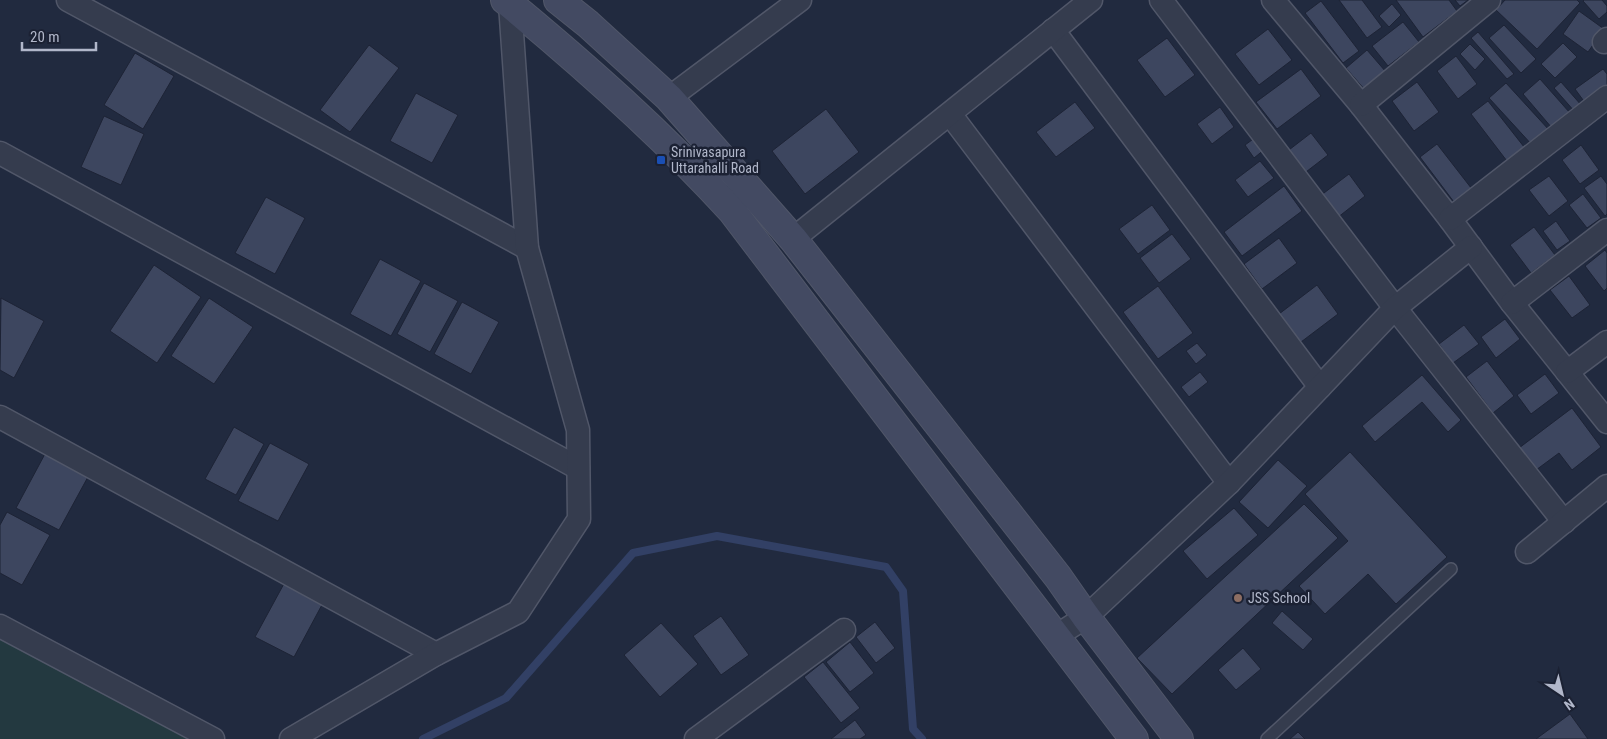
<svg xmlns="http://www.w3.org/2000/svg" width="1607" height="739" font-family="'Roboto Condensed',sans-serif">
  <style>
    .green { fill: #233940 }
    .lines { fill: none; stroke-linecap: round; stroke-linejoin: round }
    .stream { stroke: #324065; stroke-width: 8 }
    .building { fill: #3d465f; stroke: #1d2335 }
    .service-casing { stroke: #515769; stroke-width: 14 }
    .minor-casing { stroke: #515769; stroke-width: 25 }
    .secondary-casing { stroke: #515769; stroke-width: 30 }
    .service { stroke: #353c4e; stroke-width: 11 }
    .minor { stroke: #353c4e; stroke-width: 22 }
    .secondary { stroke: #434a62; stroke-width: 28 }
    .transit-dot { fill: #1a4fb4; stroke: #1b2133; stroke-width: 2 }
    .education-dot { fill: #8d6e63; stroke: #1b2133; stroke-width: 2 }
    .labels { text-anchor: middle; dominant-baseline: central; stroke-width: 5; stroke-linejoin: round; paint-order: stroke }
    .poi-label { font-size: 14px; fill: #b1b7ca; stroke: #1b2133; text-anchor: start }
  </style>
  <rect width="100%" height="100%" fill="#212a3f"/>
  <polygon class="green" points="0,635 196,739 0,739"/>
  <g class="lines">
    <polyline class="stream" points="423,739 506,698 633,553 717,536 886,567 903,591 913,729 922,739"/>
  </g>
  <g class="building">
    <polygon points="1339,0 1362,0 1382,27 1367,38"/>
    <polygon points="1396,0 1449,0 1457,11 1423,37"/>
    <polygon points="1455,0 1468,0 1460,6"/>
    <polygon points="1505,0 1577,0 1580,3 1537,49 1496,10"/>
    <polygon points="1584,0 1602,0 1607,6 1607,12 1599,19 1583,1"/>
    <polygon points="1321,1 1359,51 1343,63 1305,13"/>
    <polygon points="1392,4 1401,15 1389,27 1379,16"/>
    <polygon points="1579,11 1604,29 1588,52 1563,34"/>
    <polygon points="1403,22 1419,42 1388,66 1372,46"/>
    <polygon points="1504,25 1536,59 1521,73 1489,38"/>
    <polygon points="1268,29 1292,60 1259,85 1235,54"/>
    <polygon points="1478,32 1514,74 1507,79 1471,38"/>
    <polygon points="1167,38 1195,75 1165,97 1137,60"/>
    <polygon points="1563,43 1577,57 1555,78 1541,64"/>
    <polygon points="1470,44 1485,59 1475,70 1460,54"/>
    <polygon points="369,45 399,68 350,132 320,110"/>
    <polygon points="1367,50 1386,72 1365,90 1346,68"/>
    <polygon points="135,53 174,76 143,129 104,105"/>
    <polygon points="1456,56 1477,84 1458,99 1437,71"/>
    <polygon points="1301,69 1321,96 1277,129 1256,102"/>
    <polygon points="1603,69 1607,74 1607,88 1586,104 1575,89"/>
    <polygon points="1540,79 1570,113 1552,128 1523,94"/>
    <polygon points="1417,82 1439,112 1414,131 1392,101"/>
    <polygon points="1561,82 1582,106 1575,112 1554,88"/>
    <polygon points="1506,83 1550,131 1533,146 1489,98"/>
    <polygon points="416,93 458,115 432,163 390,141"/>
    <polygon points="1488,101 1528,152 1510,165 1471,114"/>
    <polygon points="1075,102 1095,128 1056,157 1036,132"/>
    <polygon points="1220,107 1234,127 1212,144 1197,124"/>
    <polygon points="826,109 859,152 805,194 772,151"/>
    <polygon points="104,116 144,134 121,185 81,167"/>
    <polygon points="1311,133 1328,155 1302,175 1285,153"/>
    <polygon points="1256,137 1265,149 1254,158 1245,145"/>
    <polygon points="1437,144 1475,193 1457,206 1420,157"/>
    <polygon points="1581,145 1599,170 1580,184 1562,160"/>
    <polygon points="1260,161 1274,178 1248,197 1235,180"/>
    <polygon points="1349,174 1365,196 1337,218 1320,196"/>
    <polygon points="1549,176 1568,201 1549,216 1529,190"/>
    <polygon points="1601,176 1607,184 1607,214 1605,216 1584,188"/>
    <polygon points="1284,186 1302,211 1242,256 1224,232"/>
    <polygon points="1583,194 1601,218 1587,228 1569,205"/>
    <polygon points="266,197 305,218 275,274 235,253"/>
    <polygon points="1152,205 1170,230 1138,254 1119,229"/>
    <polygon points="1556,221 1570,241 1557,250 1543,231"/>
    <polygon points="1534,227 1555,255 1531,273 1510,245"/>
    <polygon points="1172,234 1191,259 1159,283 1140,258"/>
    <polygon points="1279,238 1297,263 1262,289 1244,264"/>
    <polygon points="1605,250 1607,253 1607,288 1604,291 1585,266"/>
    <polygon points="380,259 421,281 391,336 350,314"/>
    <polygon points="154,265 201,297 157,363 110,331"/>
    <polygon points="1569,276 1590,305 1572,318 1550,290"/>
    <polygon points="424,283 458,301 430,352 397,334"/>
    <polygon points="1317,285 1338,314 1301,342 1279,314"/>
    <polygon points="1158,286 1193,333 1158,359 1123,312"/>
    <polygon points="1,298 44,321 14,378 0,370"/>
    <polygon points="209,298 253,327 214,384 171,356"/>
    <polygon points="462,302 499,322 471,374 434,354"/>
    <polygon points="1505,319 1520,339 1496,358 1481,337"/>
    <polygon points="1464,325 1479,344 1453,363 1439,344"/>
    <polygon points="1197,343 1207,355 1196,364 1186,351"/>
    <polygon points="1487,361 1514,396 1493,413 1466,377"/>
    <polygon points="1200,372 1208,382 1189,397 1181,387"/>
    <polygon points="1545,374 1559,393 1531,414 1517,395"/>
    <polygon points="1422,375 1461,420 1448,432 1422,402 1375,442 1362,426"/>
    <polygon points="1572,408 1601,447 1572,470 1559,453 1536,470 1519,448"/>
    <polygon points="234,427 264,444 236,495 205,479"/>
    <polygon points="270,443 309,464 278,521 238,501"/>
    <polygon points="46,452 89,475 59,530 16,508"/>
    <polygon points="1350,452 1447,557 1396,604 1368,574 1325,614 1299,586 1348,541 1305,494"/>
    <polygon points="1278,460 1307,486 1268,528 1239,502"/>
    <polygon points="1304,504 1338,538 1172,694 1137,658"/>
    <polygon points="1234,508 1258,535 1207,579 1183,551"/>
    <polygon points="7,512 50,535 22,585 0,573 0,525"/>
    <polygon points="286,580 324,601 294,657 255,637"/>
    <polygon points="1282,611 1313,639 1303,650 1272,623"/>
    <polygon points="721,616 749,655 721,675 693,636"/>
    <polygon points="875,622 895,648 876,663 856,637"/>
    <polygon points="661,623 698,664 660,697 624,655"/>
    <polygon points="850,642 874,673 850,692 826,662"/>
    <polygon points="1243,648 1261,669 1236,690 1218,670"/>
    <polygon points="823,662 860,708 841,723 804,677"/>
    <polygon points="1570,714 1588,739 1536,739"/>
    <polygon points="855,720 866,735 860,739 831,739"/>
    <polygon points="1298,732 1305,739 1290,739"/>
  </g>
  <g class="lines">
    <defs>
      <polyline id="service" points="1267,739 1451,569"/>
      <g id="minor">
        <polyline points="68,0 527,248"/>
        <polyline points="1161,0 1395,308 1564,522"/>
        <polyline points="1273,0 1361,105 1450,219 1512,303 1607,422"/>
        <polyline points="1053,30 1320,387"/>
        <polyline points="1604,42 1607,39"/>
        <polyline points="669,98 800,0"/>
        <polyline points="1361,105 1489,0"/>
        <polyline points="950,114 1229,483"/>
        <polyline points="0,153 578,468"/>
        <polyline points="1450,219 1607,97"/>
        <polyline points="793,239 1091,0"/>
        <polyline points="1512,303 1607,230"/>
        <polyline points="1567,372 1607,342"/>
        <polyline points="0,417 436,654"/>
        <polyline points="1527,552 1607,486"/>
        <polyline points="0,626 213,739"/>
        <polyline points="1056,636 1086,617 1229,483 1395,308 1471,247"/>
        <polyline points="291,739 436,654 518,612 579,519 578,430 527,248 510,4 514,0"/>
        <polyline points="696,739 844,630"/>
      </g>
      <g id="secondary">
        <path d="M 505,0 C 585,66 662,134 732,211 L 1134,739"/>
        <polyline points="558,0 588,24 669,98 793,239 1058,577 1086,617 1179,739"/>
      </g>
    </defs>
    <use href="#service" class="service-casing"/>
    <use href="#minor" class="minor-casing"/>
    <use href="#secondary" class="secondary-casing"/>
    <use href="#service" class="service"/>
    <use href="#minor" class="minor"/>
    <use href="#secondary" class="secondary"/>
  </g>
  <rect class="transit-dot" x="656" y="155" width="10" height="10" rx="2.5"/>
  <circle class="education-dot" cx="1238" cy="598" r="5"/>
  <g class="labels">
    <g class="poi-label">
      <text x="671" y="152">Srinivasapura<tspan x="671" dy="16">Uttarahalli Road</tspan></text>
      <text x="1248" y="598">JSS School</text>
    </g>
  </g>
  <g transform="translate(1562 694) rotate(145)" stroke="#1b2133" stroke-width="4" paint-order="stroke">
  <path d="M0-4L9 19L0 12L-9 19Z" fill="#b1b7ca"/>
  <text y="-8" font-size="14" font-weight="bold" text-anchor="middle" fill="#b1b7ca">N</text>
  </g>
  <path d="M22 42v8h74v-8" fill="none" stroke="#b1b7ca" stroke-width="2.5"/>
  <text x="30" y="42" font-size="15" fill="#b1b7ca" stroke="#1b2133" stroke-width="4" paint-order="stroke">20 m</text>
</svg>
